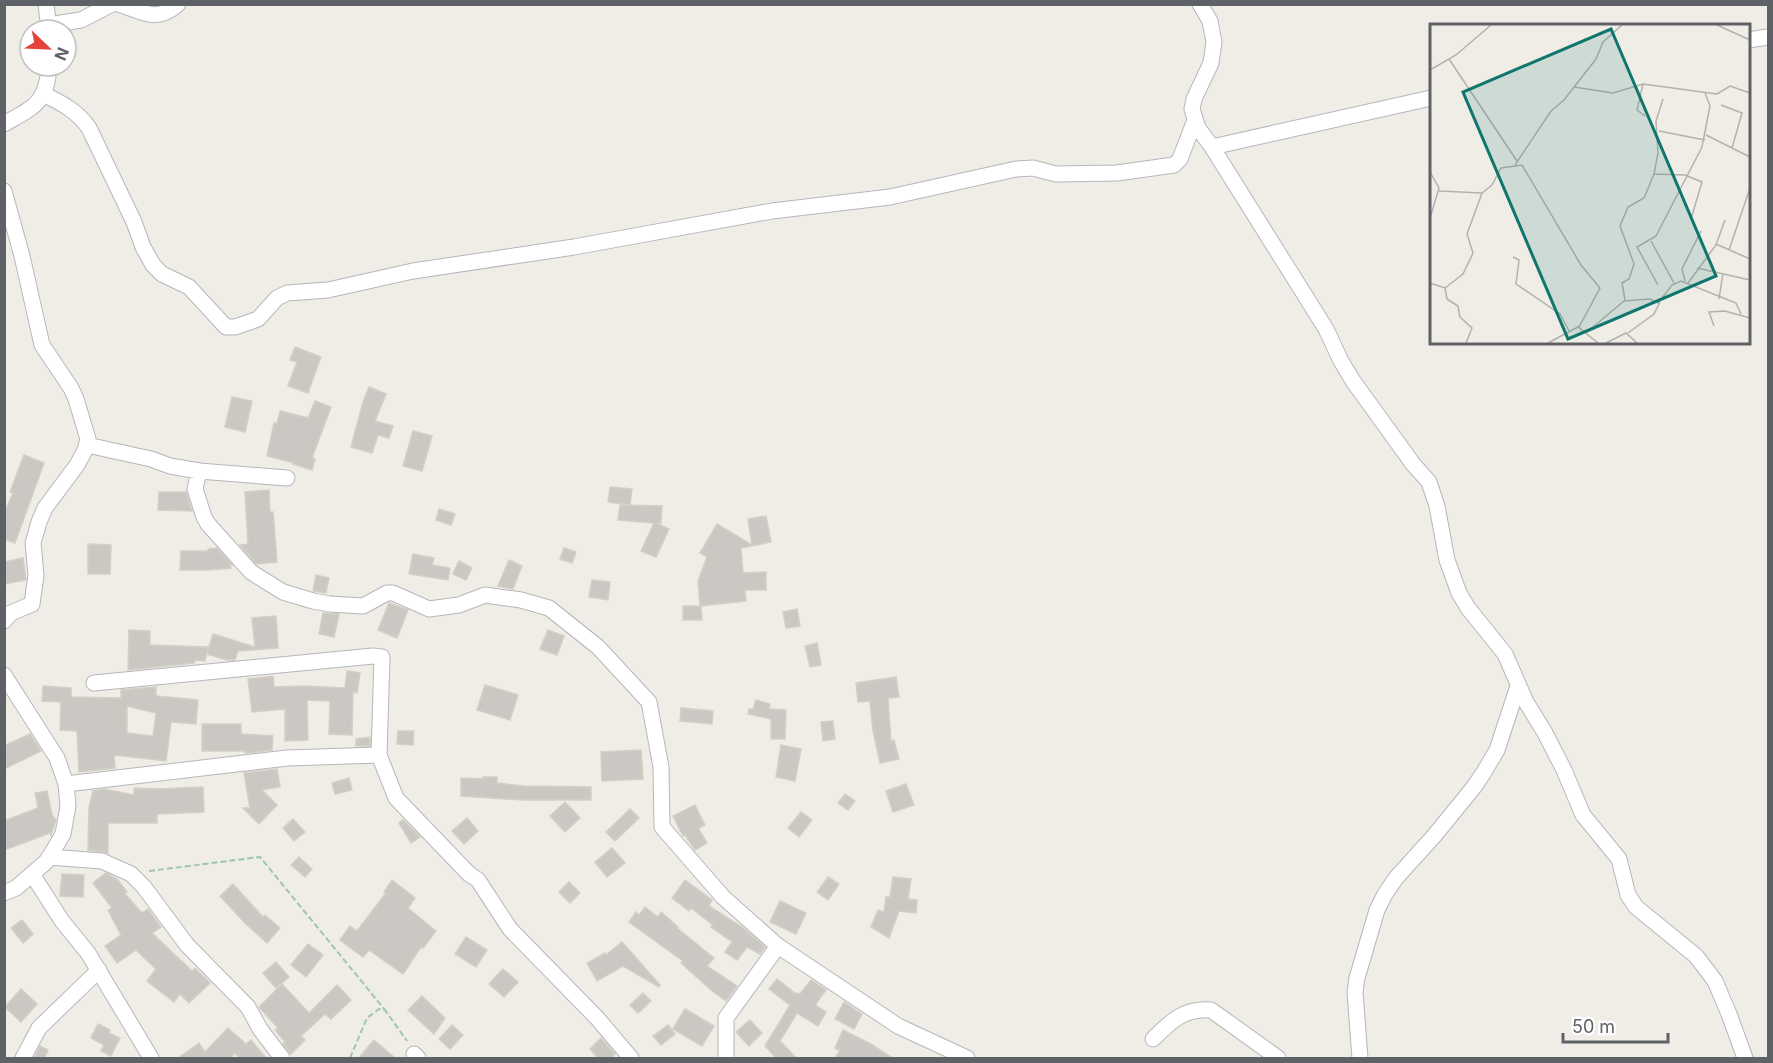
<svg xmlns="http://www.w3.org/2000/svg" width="1773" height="1063" font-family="Inter,sans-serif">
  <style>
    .building { fill: #cbc8c4; stroke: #d4cfc5; stroke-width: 1.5; fill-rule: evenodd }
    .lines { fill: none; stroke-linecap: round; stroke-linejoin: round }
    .street-casing { stroke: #b4b7bb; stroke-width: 17 }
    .path { stroke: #9ec7a8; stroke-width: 2; stroke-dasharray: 6 3; stroke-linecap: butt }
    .street { stroke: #fff; stroke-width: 15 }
    .inset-road { fill: none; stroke: #b2b1af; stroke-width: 1.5 }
    .view { fill: #0f766e; fill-opacity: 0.15; stroke: #0f766e; stroke-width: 3 }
    .inset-edge { fill: none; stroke: #5e6266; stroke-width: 3 }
  </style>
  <rect width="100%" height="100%" fill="#f0ede7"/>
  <g class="building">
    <polygon points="295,347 321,357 308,393 288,386 297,362 290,360"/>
    <polygon points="369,387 386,394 375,421 393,426 389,438 378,435 372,453 351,447 363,402"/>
    <polygon points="232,397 252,401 245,432 225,427"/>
    <polygon points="315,401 331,407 312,458 315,459 312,470 293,464 294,463 267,456 274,423 277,424 280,411 308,418"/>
    <polygon points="413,431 432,436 422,471 403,466"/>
    <polygon points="24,455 44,463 15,543 4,539 4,514 13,493 10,492"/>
    <polygon points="610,487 632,489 630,505 608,502"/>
    <polygon points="269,490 270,512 273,512 277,562 256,564 240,545 248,544 245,492"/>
    <polygon points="159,492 186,492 192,511 158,510"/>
    <polygon points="620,505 662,506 661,523 656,523 669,529 656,557 641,551 654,523 618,520"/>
    <polygon points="439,509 455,514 451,525 436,520"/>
    <polygon points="766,516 771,542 741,548 743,573 766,572 766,590 745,590 746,601 700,606 698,581 707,557 700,553 717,524 752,545 748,519"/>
    <polygon points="88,544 111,545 110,574 88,574"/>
    <polygon points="217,548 232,565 230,565 231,568 208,570 180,570 181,551 208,551 208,549"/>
    <polygon points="564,548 576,552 572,563 560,559"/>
    <polygon points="413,554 434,558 432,565 450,568 448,580 409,574"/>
    <polygon points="23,558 26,580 4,584 4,562"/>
    <polygon points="509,560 522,566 513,589 498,586"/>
    <polygon points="459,561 472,568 466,580 453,574"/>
    <polygon points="316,575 329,578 326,593 313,591"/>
    <polygon points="592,580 610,582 608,600 589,597"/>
    <polygon points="389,603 408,610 397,638 378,630"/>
    <polygon points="683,606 701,606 702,620 683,620"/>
    <polygon points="797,609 800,626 786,628 783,612"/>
    <polygon points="323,613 339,614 334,637 319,634"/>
    <polygon points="276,616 278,648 238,651 235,660 227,660 207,654 213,634 255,647 252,618"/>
    <polygon points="129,630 150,631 150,645 208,647 205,661 195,660 194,663 128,670"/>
    <polygon points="548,630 564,636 557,655 540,649"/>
    <polygon points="817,643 821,665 810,667 805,646"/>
    <polygon points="347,671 360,673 357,693 353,692 352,735 329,734 330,701 307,700 308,740 285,741 285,709 252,712 248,679 273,676 274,687 306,686 345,688"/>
    <polygon points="896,677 899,697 888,698 891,741 894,740 899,759 880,763 873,731 870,701 858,702 856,683"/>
    <polygon points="485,685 518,695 510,720 477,710"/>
    <path d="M 43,686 L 71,688 L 71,697 L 121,698 L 121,690 L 156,687 L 156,696 L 198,700 L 196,724 L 171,722 L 166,761 L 114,755 L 115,768 L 79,772 L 77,731 L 60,730 L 61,702 L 42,701 ZM 127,706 L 156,713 L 153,736 L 127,733 Z"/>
    <polygon points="756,700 770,704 769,709 786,710 785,739 771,739 771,719 748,714 749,709 753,709"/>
    <polygon points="681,708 713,711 712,724 680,721"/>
    <polygon points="833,721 835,739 823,741 821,722"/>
    <polygon points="202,724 241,724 241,734 273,736 272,750 247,753 245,753 245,751 202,751"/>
    <polygon points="398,731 414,731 413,745 397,744"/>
    <polygon points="30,734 41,751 4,769 4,746"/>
    <polygon points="370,737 370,746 356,746 356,739"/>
    <polygon points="781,745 801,749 795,781 776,777"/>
    <polygon points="641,750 643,779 602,781 601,752"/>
    <polygon points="277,769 280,787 262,790 277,805 259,824 243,808 250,808 244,773"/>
    <polygon points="483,777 497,777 497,783 523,786 591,787 591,800 523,800 461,796 461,778 483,779"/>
    <polygon points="349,778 352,790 335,794 332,783"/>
    <polygon points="906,784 914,805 893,812 886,791"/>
    <polygon points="203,787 204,812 157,814 157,823 108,823 108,853 88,850 89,808 93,791 104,789 134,795 134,788 157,789"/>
    <polygon points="47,791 52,815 56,820 51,835 50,833 7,849 4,843 4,821 38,808 35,793"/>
    <polygon points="845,794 855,801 848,810 838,803"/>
    <polygon points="565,802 580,818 565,832 550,816"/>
    <polygon points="695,805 705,825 698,828 707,843 695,850 685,835 683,836 673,816"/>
    <polygon points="630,809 639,818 615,841 606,832"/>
    <polygon points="801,812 812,820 799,837 788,828"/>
    <polygon points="467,818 478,831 464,844 452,831"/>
    <polygon points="293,819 305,832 294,841 283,828"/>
    <polygon points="403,820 420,837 411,843 399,823"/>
    <polygon points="612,848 625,863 607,877 595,862"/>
    <polygon points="299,857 312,869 305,877 291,865"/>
    <polygon points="106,873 117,879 127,892 125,894 142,913 148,909 161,927 152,933 192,971 195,968 210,983 189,1003 180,994 174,1002 147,981 156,969 136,950 117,963 105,946 121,935 108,910 112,908 93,883"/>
    <polygon points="62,874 84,875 83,897 60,896"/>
    <polygon points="828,877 839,884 828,900 817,892"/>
    <polygon points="893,877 911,879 908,899 917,900 916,913 899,911 889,938 871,927 878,910 884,912 886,897 890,897"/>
    <polygon points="392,880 415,898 408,908 436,931 423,948 421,947 403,974 369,950 363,957 340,940 350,926 357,931 386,893 384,892"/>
    <polygon points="685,880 712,900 709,906 742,927 765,947 760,954 747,947 737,960 725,952 732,942 711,927 713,925 691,908 689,911 672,898"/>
    <polygon points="569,882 580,893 570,903 559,892"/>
    <polygon points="233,884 263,917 265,915 280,928 267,943 244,922 220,896"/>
    <polygon points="780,901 806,913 796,934 770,922"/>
    <polygon points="645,907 658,917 661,912 678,927 677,928 714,958 707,966 737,986 726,1001 711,990 681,963 683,961 629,922 636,912 639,915"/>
    <polygon points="22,920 33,934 23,943 11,928"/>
    <polygon points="466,937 487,950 476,967 455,954"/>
    <polygon points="622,942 660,985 659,987 623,966 597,981 587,963 605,953 606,955"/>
    <polygon points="308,944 323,955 306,977 291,965"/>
    <polygon points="276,962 289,977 276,988 263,973"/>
    <polygon points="503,969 518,982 504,997 489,984"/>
    <polygon points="777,979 796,994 797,993 800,994 811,980 826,990 815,1005 826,1012 818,1026 797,1013 780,1041 797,1059 777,1059 765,1046 790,1005 769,989"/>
    <polygon points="282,984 309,1013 337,985 351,1000 331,1019 325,1014 301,1036 305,1040 291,1054 283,1044 285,1042 275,1030 278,1028 259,1007"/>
    <polygon points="21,989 37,1004 21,1022 5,1007"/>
    <polygon points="643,993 651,1001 638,1013 630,1005"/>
    <polygon points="422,996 445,1018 434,1034 408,1010"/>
    <polygon points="844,1002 862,1014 854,1029 835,1019"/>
    <polygon points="685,1009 714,1026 702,1046 673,1029"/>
    <polygon points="750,1020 762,1033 749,1046 736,1032"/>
    <polygon points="98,1024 110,1030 109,1033 120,1038 111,1056 101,1051 104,1045 91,1038"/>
    <polygon points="452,1025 463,1035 450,1049 439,1039"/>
    <polygon points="668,1025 675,1034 661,1045 653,1036"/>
    <polygon points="228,1028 246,1044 251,1040 267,1059 240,1059 235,1053 229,1059 177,1059 199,1043 205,1052"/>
    <polygon points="843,1030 871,1044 894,1059 834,1059 840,1051 835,1048"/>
    <polygon points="601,1038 615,1054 610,1059 599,1059 590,1049"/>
    <polygon points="374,1040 396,1059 358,1059"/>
    <polygon points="40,1046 48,1050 44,1059 34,1059"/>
  </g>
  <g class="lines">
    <defs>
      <g id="street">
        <polyline points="46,4 49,30"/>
        <path d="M 118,4 C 143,11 155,24 178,4"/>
        <polyline points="1200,4 1210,21 1214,42 1211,63 1194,99 1192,109 1198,128 1212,147 1326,329 1341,361 1353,381 1413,464 1429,482 1437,506 1447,560 1459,593 1468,608 1505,654 1526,702 1545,733 1564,770 1583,815 1619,859 1628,895 1636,907 1696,956 1715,981 1729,1014 1745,1058"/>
        <polyline points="48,25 81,20 112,4"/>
        <polyline points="1748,40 1768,37"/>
        <path d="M 43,94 C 62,103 77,111 89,128 L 134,222 L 143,247 L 153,265 L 162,274 L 189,287 L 226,327 L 235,327 L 258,319 L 277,298 L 287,293 L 328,290 L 413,271 L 574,247 L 772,211 L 890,197 L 1016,169 L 1033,168 L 1056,174 L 1117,173 L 1174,165 L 1180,159 L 1195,120"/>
        <path d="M 4,124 C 34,107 47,103 49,66"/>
        <polyline points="1212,147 1431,98"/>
        <polyline points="4,191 22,256 42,345 71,388 76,399 88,439 85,450 77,465 45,508 39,522 33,543 36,575 32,604 11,613 4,621"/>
        <polyline points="87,445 151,459 170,466 199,471 195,489 204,517 208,524 251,572 283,592 313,601 330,604 363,606 387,593 393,593 429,609 459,605 485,595 521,600 549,608 598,647 649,702 661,767 662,827 723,897 778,946 898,1026 967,1058"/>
        <polyline points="199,471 287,478"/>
        <polyline points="4,675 57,758 66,784 68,806 63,834 47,861 16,888 4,893"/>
        <polyline points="94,683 373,656 382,657 379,755 396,798 469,874 478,880 510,929 597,1018 631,1058"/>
        <polyline points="66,784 287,758 379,755"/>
        <polyline points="49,857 102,861 131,874 144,887 187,945 248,1007 260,1029 282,1058"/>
        <polyline points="32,874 62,921 88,953 151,1058"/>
        <path d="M 1153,1039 C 1171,1021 1184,1008 1211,1010 L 1278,1058"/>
        <polyline points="414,1054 418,1058"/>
        <polyline points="23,1058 39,1028 99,970"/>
        <polyline points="726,1058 726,1018 778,946"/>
        <polyline points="1360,1058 1355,992 1357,978 1377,910 1385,894 1396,878 1434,836 1474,787 1484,772 1497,750 1518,686"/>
      </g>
    </defs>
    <use href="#street" class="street-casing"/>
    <g class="path">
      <polyline points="149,871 260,857 385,1010"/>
      <polyline points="350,1058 367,1018 379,1009 385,1010 407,1041"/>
    </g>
    <use href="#street" class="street"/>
  </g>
  <g transform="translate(1430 24)">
    <rect width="320" height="320" fill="#f0ede7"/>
    <path class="inset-road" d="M 287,1 L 320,16M 19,35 L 87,137M 0,46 L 26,31 L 61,1M 213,60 L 207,86 L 215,92M 144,63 L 183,69 L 213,60 L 287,70 L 300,62 L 320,69M 291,81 L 312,89 L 302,124M 229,107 L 275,116M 276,111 L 320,133M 85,141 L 121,87 L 134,76 L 166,35 L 173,18 L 192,1M 0,148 L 9,164 L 0,194M 224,150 L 255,151 L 272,158 L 261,195M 9,167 L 52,169 L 62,161 L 71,144 L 92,141 L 151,241 L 170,264 L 149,303M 221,217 L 244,259M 286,220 L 320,235M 299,226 L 320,164M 83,233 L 89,236 L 86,260 L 130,290 L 139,307M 267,244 L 320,256M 255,257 L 252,245 L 271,207M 0,259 L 15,264 L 33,250 L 43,229 L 37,210 L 52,169M 258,259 L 286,221 L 295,196M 228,261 L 207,223 L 226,212 L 272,123 L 280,82 L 275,69M 15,264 L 17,275 L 28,282 L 30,293 L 42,304 L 36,319M 289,275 L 293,249M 195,276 L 192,259 L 199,255 L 204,240 L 190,202 L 198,183 L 214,174 L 224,150 L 228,129 L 226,97 L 233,75M 284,302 L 279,288 L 295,287 L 320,294M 157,308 L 194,277 L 220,275 L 228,279 L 242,261 L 251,257 L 306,279 L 311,290M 198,309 L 224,290 L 230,278M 118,319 L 148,303 L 168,319M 176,319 L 196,309 L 207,319"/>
    <path class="view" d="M 181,5 L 286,252 L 138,315 L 33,68 Z"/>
    <rect width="320" height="320" class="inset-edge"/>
  </g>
  <rect width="1773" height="1063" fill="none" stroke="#5e6266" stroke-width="12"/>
  <g transform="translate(48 48) rotate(113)"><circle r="28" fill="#ffffff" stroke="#bfc0c2" stroke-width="1.5"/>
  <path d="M0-4.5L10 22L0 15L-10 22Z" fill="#e2423b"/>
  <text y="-9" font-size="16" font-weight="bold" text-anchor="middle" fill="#5e6266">N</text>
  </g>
  <path d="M1563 1033v9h105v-9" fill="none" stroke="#5e6266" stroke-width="3"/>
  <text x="1572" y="1033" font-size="18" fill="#5e6266" stroke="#ffffff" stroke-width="4.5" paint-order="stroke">50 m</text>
</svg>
